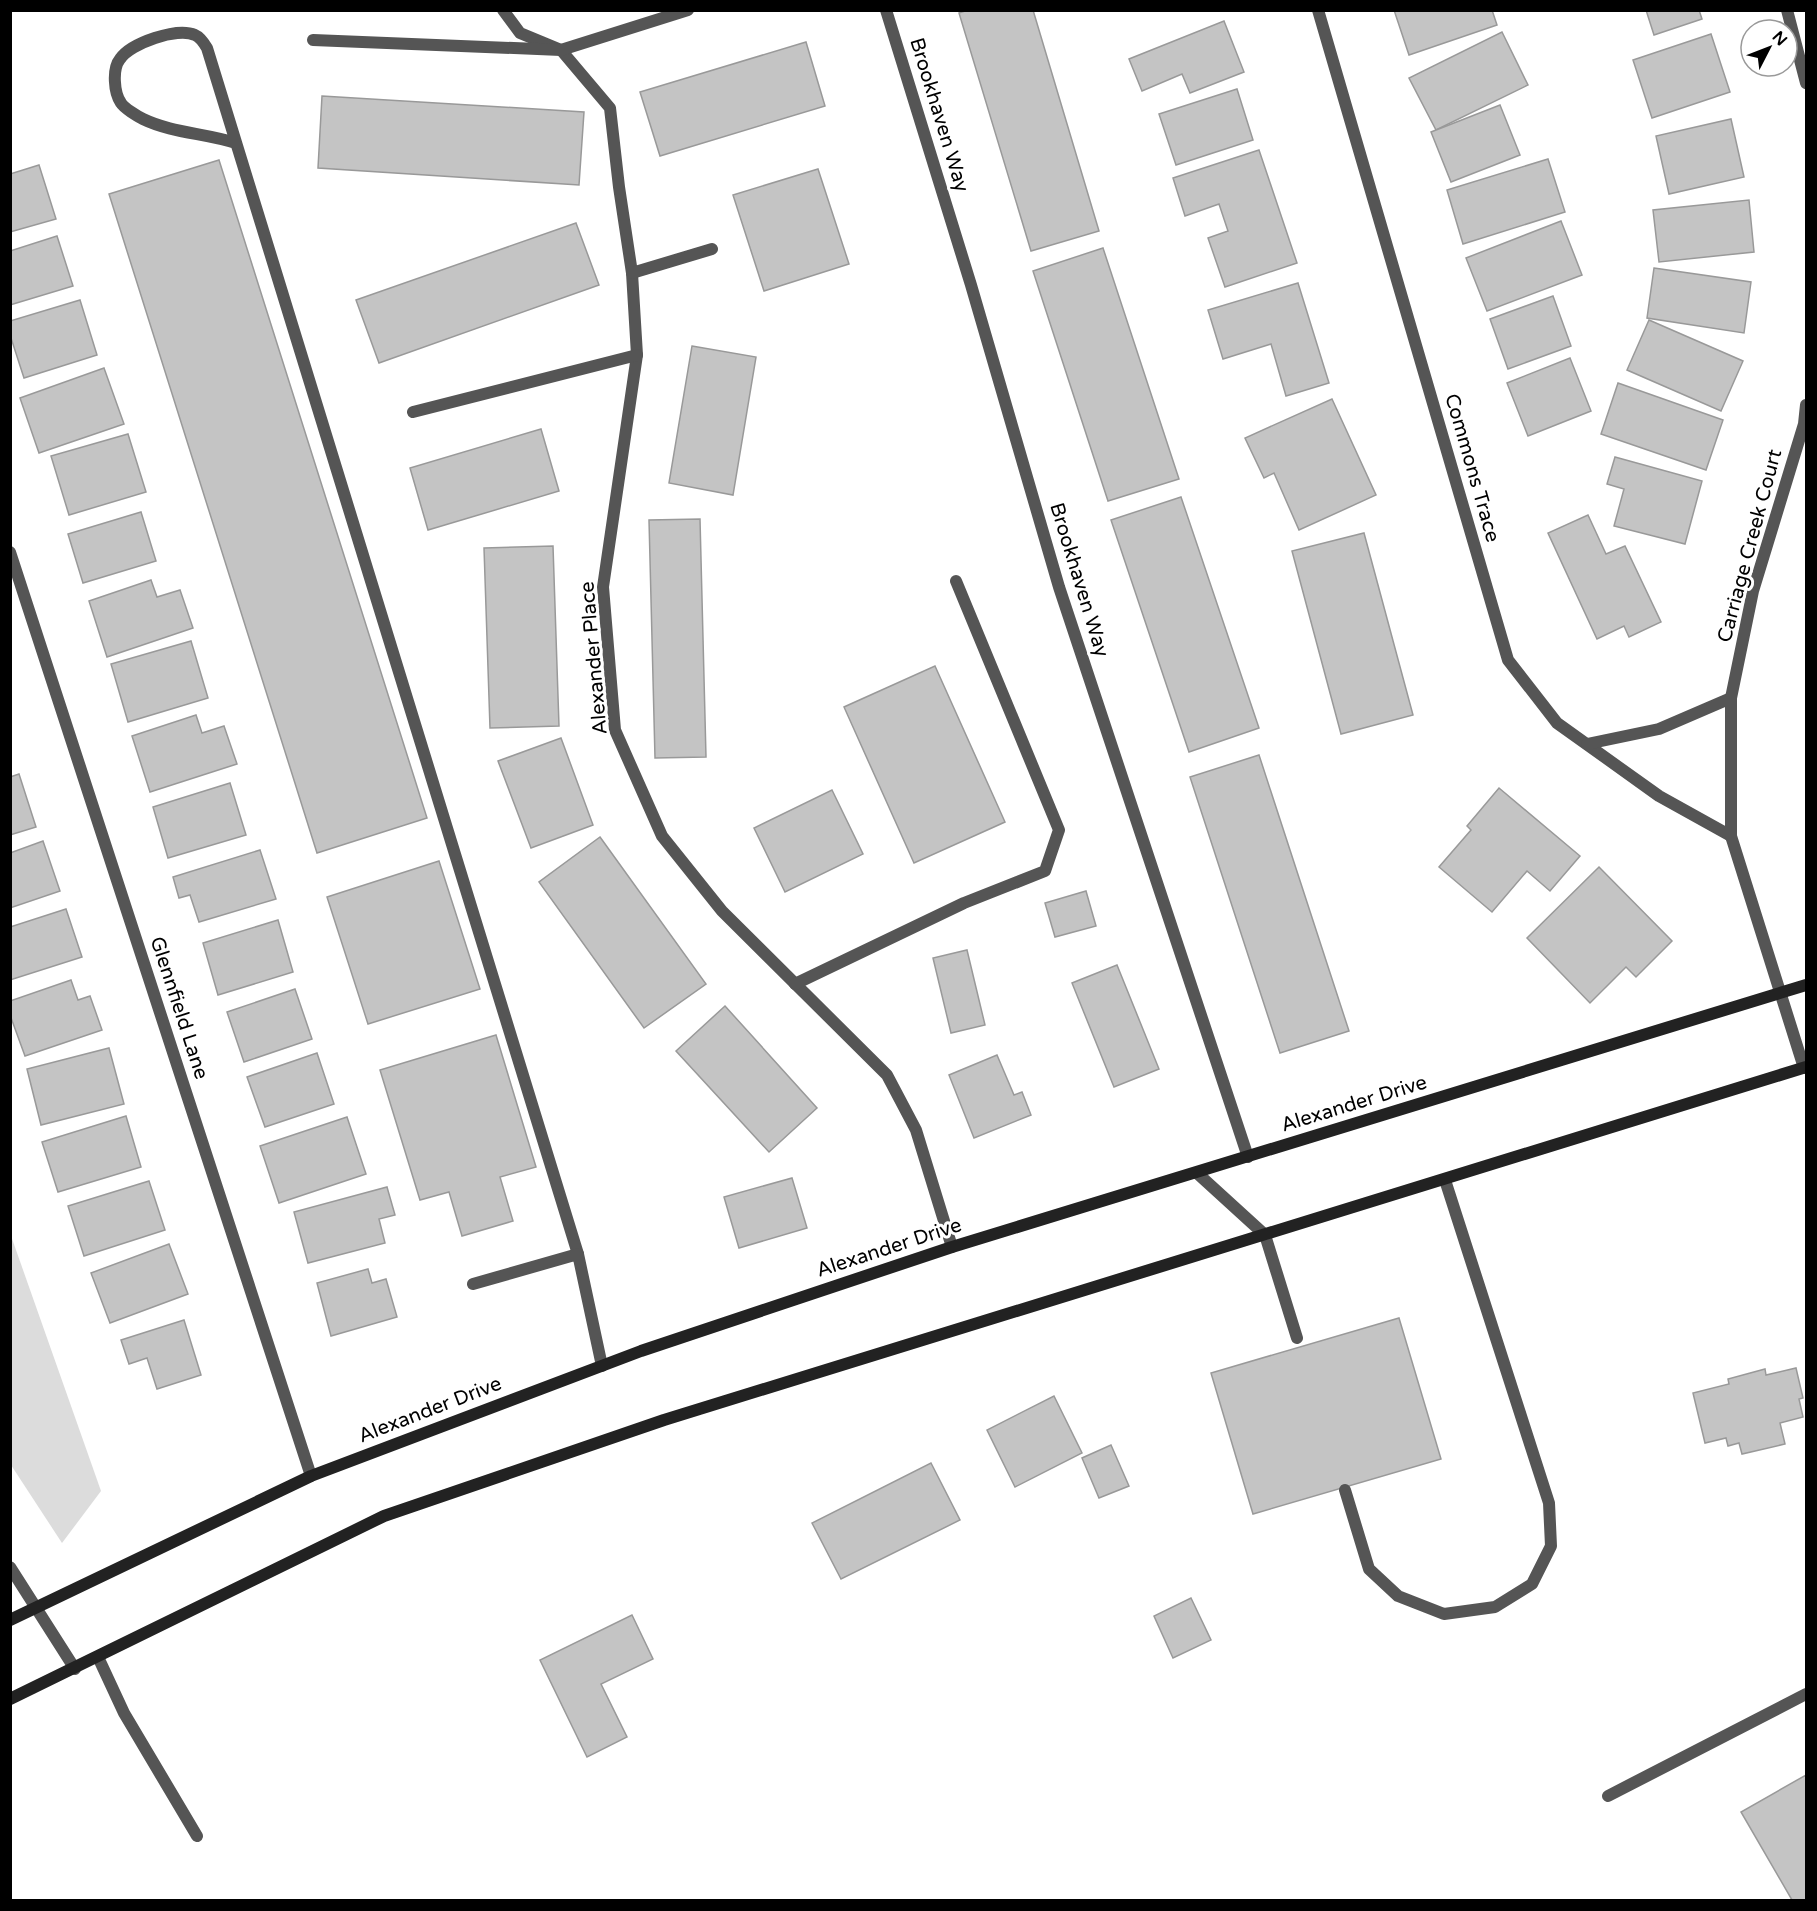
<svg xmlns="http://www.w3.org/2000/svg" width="1817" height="1911" font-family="'Varela Round',sans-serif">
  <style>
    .green { fill: #dcdcdc }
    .building { fill: #c4c4c4; stroke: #999; stroke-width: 1.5 }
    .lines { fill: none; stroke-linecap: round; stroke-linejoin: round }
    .lane { stroke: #555; stroke-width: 12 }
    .street { stroke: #555; stroke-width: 12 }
    .secondary { stroke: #222; stroke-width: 12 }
    .labels { text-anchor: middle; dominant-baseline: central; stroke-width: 6; stroke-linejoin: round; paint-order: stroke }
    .street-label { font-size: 20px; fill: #000; stroke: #fff }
  </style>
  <rect width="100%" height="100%" fill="#fff"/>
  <polygon class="green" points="10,1233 101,1491 62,1543 11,1465"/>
  <g class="building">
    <polygon points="968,10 1033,10 1099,231 1031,251 959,13"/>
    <polygon points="1394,10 1492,10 1497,25 1409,55"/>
    <polygon points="1646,10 1699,10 1702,19 1654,35"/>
    <polygon points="1224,21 1244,72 1190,93 1182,74 1142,91 1129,59"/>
    <polygon points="1502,32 1528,85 1436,130 1409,78"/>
    <polygon points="1711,34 1730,92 1652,118 1633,60"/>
    <polygon points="806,42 825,106 660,156 640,92"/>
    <polygon points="1237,89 1253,140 1176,165 1159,114"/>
    <polygon points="322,96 584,112 579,185 318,168"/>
    <polygon points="1500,105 1520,155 1451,182 1431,132"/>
    <polygon points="1731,119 1744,177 1669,194 1656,136"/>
    <polygon points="1259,150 1297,263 1225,287 1208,238 1228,231 1219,204 1185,216 1173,178"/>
    <polygon points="1548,159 1565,212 1463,244 1447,190"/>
    <polygon points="219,160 427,818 317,853 109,194"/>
    <polygon points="39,165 56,219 10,232 10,174"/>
    <polygon points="818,169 849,264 764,291 733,195"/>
    <polygon points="1749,200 1754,252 1659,262 1653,210"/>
    <polygon points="1561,221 1582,275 1487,311 1466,258"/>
    <polygon points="576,223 599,285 379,363 356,300"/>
    <polygon points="57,236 73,286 10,305 10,251"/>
    <polygon points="1103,248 1179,479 1108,501 1033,271"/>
    <polygon points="1654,268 1751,282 1744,333 1647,318"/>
    <polygon points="1298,283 1329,383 1286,396 1271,344 1223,359 1208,310"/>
    <polygon points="1553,296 1571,346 1508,369 1490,319"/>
    <polygon points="80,300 97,355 24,378 10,335 10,321"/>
    <polygon points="1649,320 1743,361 1721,411 1627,370"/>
    <polygon points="692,346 756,357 733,495 669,483"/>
    <polygon points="1570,358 1591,411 1528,436 1507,383"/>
    <polygon points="104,368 124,424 39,453 20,398"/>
    <polygon points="1618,383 1723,420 1706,470 1601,434"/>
    <polygon points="1332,399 1376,495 1299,530 1274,473 1264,478 1245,438"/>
    <polygon points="541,429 559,491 428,530 410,468"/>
    <polygon points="128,434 146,492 69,515 51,456"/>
    <polygon points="1615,457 1702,481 1685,544 1614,526 1624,489 1607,484"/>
    <polygon points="1181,497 1259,728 1189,752 1111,520"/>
    <polygon points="141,512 156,561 83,583 68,534"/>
    <polygon points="1588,515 1606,554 1625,546 1661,622 1629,637 1624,626 1597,639 1548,533"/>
    <polygon points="700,519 706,757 655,758 649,520"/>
    <polygon points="1364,533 1413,715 1341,734 1292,551"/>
    <polygon points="553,546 559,726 490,728 484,548"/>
    <polygon points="151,580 157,597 180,590 193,628 107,657 89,601"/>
    <polygon points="191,641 208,698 128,722 111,664"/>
    <polygon points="935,666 1005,822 914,863 844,707"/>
    <polygon points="196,715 202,733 224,726 237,764 150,792 132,736"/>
    <polygon points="561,738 593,825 531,848 498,761"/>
    <polygon points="1259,755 1349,1031 1280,1053 1190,777"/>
    <polygon points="19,774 36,827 10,835 10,777"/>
    <polygon points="230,783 246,835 168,858 153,807"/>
    <polygon points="1499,788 1580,856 1550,891 1527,871 1492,912 1439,867 1471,830 1467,826"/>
    <polygon points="832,790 863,854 785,892 754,828"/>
    <polygon points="600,837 706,984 644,1028 539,882"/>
    <polygon points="43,841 60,891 10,908 10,853"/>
    <polygon points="260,850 276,899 199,922 190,895 179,898 173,877"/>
    <polygon points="439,861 480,989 368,1024 327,897"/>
    <polygon points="1599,867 1672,941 1636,977 1626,967 1590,1003 1527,938"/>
    <polygon points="1086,891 1096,926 1055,937 1045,903"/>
    <polygon points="66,909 82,957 10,980 10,927"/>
    <polygon points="278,920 293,972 218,995 203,943"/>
    <polygon points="967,950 985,1025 951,1033 933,958"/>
    <polygon points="1117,965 1159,1069 1114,1087 1072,983"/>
    <polygon points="71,980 78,1000 90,996 102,1030 25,1056 10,1015 10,1001"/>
    <polygon points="295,989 312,1039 244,1062 227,1012"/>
    <polygon points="725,1006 817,1108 769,1152 676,1051"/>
    <polygon points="496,1035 536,1167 500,1177 513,1221 462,1236 449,1192 420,1200 380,1070"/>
    <polygon points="109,1048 124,1104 41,1125 27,1069"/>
    <polygon points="317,1053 334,1104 265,1127 247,1077"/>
    <polygon points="997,1055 1014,1095 1022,1092 1031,1115 974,1138 949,1075"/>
    <polygon points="126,1116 141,1167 58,1192 42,1142"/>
    <polygon points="347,1117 366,1174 279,1203 260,1146"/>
    <polygon points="792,1178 807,1228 739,1248 724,1197"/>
    <polygon points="149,1181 165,1230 84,1256 68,1206"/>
    <polygon points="387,1187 395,1215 379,1219 385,1243 308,1263 294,1212"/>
    <polygon points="169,1244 188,1294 110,1323 91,1273"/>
    <polygon points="368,1269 372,1283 386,1279 397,1317 331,1336 317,1283"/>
    <polygon points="1399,1318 1441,1459 1253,1514 1211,1373"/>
    <polygon points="184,1320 201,1375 157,1389 147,1358 129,1364 121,1340"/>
    <polygon points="1796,1368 1803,1398 1799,1399 1803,1417 1780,1423 1785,1444 1742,1454 1739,1443 1728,1446 1726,1438 1705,1443 1693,1393 1729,1384 1728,1379 1765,1369 1766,1375"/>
    <polygon points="1054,1396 1082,1453 1015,1487 987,1430"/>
    <polygon points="1111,1445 1129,1486 1099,1498 1082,1458"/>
    <polygon points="931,1463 960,1520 841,1579 812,1523"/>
    <polygon points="1191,1598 1211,1640 1173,1658 1154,1616"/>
    <polygon points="632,1615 653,1659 601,1684 627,1737 587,1757 540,1660"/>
    <polygon points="1806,1775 1806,1900 1792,1900 1741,1812"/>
  </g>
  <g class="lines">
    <g class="lane">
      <path d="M 236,143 C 205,133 172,133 143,119 C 137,116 124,108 121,103 C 114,93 112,69 120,59 C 131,43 177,27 195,35 C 200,37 204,43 207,48 L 578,1254"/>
      <polyline points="1197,1173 1265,1235 1297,1338"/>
      <polyline points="473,1284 578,1254 602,1366"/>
      <polyline points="1345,1490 1369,1569 1398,1596 1444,1614 1495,1607 1532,1584 1551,1546 1549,1503 1445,1180"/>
      <polyline points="10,1567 75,1669"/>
      <polyline points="98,1657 124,1713 197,1836"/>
    </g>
    <g class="street">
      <polyline points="503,10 520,33 561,50 610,108 619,187 632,273 637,355 603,587 615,730 662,836 722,911 887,1075 916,1130 952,1247"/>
      <polyline points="886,10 971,285 1059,587 1248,1157"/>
      <polyline points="1318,10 1508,660 1557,723 1659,796 1731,836"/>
      <polyline points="1787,10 1806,83"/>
      <polyline points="313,40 561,50 688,10"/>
      <polyline points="632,273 712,249"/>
      <polyline points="413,412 637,355"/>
      <polyline points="10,552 311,1476"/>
      <polyline points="1587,744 1659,729 1731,698"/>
      <polyline points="795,984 964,903 1045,871 1059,830 956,581"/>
      <polyline points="1804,1068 1731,836 1731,698 1753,591 1804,424 1806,405"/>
      <polyline points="1608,1796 1806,1694"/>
    </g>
    <g class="secondary">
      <polyline points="10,1620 311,1476 641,1351 952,1247 1806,985"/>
      <polyline points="10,1699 384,1516 664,1420 1806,1067"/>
    </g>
  </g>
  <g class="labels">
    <g class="street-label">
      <text transform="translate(939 115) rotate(73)">Brookhaven Way</text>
      <text transform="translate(1472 468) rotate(74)">Commons Trace</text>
      <text transform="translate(1750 546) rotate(-75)">Carriage Creek Court</text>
      <text transform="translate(1079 580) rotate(73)">Brookhaven Way</text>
      <text transform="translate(594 658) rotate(-95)">Alexander Place</text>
      <text transform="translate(179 1008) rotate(72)">Glennfield Lane</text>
      <text transform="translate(1354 1104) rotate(-17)">Alexander Drive</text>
      <text transform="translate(889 1248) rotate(-18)">Alexander Drive</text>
      <text transform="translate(430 1410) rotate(-21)">Alexander Drive</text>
    </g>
  </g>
  <rect width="1817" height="1911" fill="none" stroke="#000000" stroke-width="24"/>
  <g transform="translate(1769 48) rotate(48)"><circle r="28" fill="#ffffff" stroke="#999999" stroke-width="1.5"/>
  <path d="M0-4.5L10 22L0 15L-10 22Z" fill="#000000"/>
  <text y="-9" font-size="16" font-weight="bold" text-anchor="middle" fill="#000000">N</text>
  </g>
</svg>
